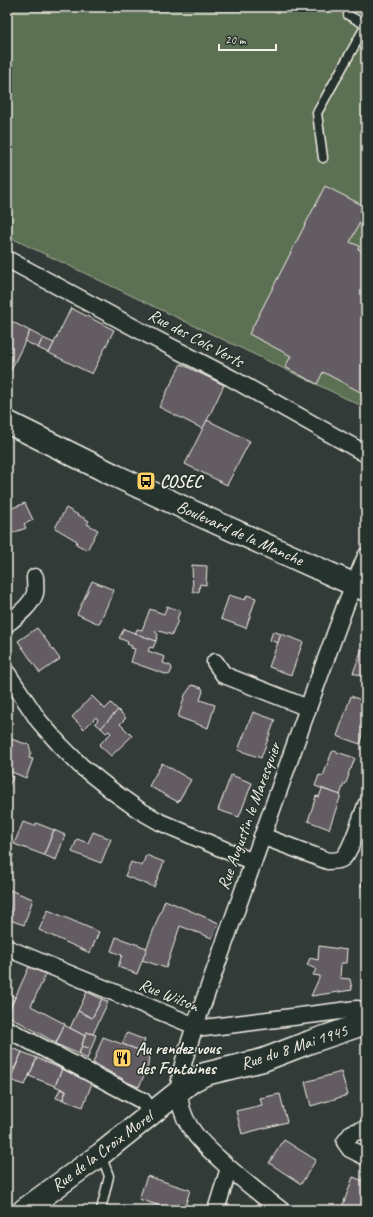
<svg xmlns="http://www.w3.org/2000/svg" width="373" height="1217" font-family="Caveat,sans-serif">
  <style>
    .green { fill: #5c6f52; stroke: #a8b09d }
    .building { fill: #635c64; stroke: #f4f1e8 }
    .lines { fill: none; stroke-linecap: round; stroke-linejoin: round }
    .lane-casing { stroke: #f4f1e8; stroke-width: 11 }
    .street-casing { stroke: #f4f1e8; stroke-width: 19 }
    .secondary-casing { stroke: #f4f1e8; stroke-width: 25 }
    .lane { stroke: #26332d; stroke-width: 8 }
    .street { stroke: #26332d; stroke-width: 16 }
    .secondary { stroke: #26332d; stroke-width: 22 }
    .labels { text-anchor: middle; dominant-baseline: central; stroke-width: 3; stroke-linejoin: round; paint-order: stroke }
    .street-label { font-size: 17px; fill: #f4f1e8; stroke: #26332d }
    .poi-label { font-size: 17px; font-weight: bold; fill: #f4f1e8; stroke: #26332d; text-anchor: start }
  </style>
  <rect width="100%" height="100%" fill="#323b38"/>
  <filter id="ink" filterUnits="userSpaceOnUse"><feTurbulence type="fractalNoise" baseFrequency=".025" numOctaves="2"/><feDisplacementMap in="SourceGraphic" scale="8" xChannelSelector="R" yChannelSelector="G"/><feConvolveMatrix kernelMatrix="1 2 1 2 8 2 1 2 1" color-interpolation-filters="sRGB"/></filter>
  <g filter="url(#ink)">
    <polygon class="green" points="7,7 366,7 366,408 7,236"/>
    <g class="building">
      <polygon points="325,186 366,207 366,210 350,242 359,246 358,249 366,253 366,395 323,372 317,384 285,367 291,356 249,334"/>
      <polygon points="71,308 114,330 92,374 49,353"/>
      <polygon points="7,319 30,331 8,376 7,375"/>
      <polygon points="30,331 43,338 38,348 25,341"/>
      <polygon points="43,338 54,343 49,353 38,348"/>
      <polygon points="181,364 224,385 203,429 159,407"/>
      <polygon points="207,420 250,441 227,485 185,464"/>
      <polygon points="25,503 33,520 24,524 26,528 7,535 7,510"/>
      <polygon points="66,508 89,521 87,524 98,530 87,550 76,544 77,541 55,528"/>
      <polygon points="192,565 207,566 206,585 200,584 199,592 193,592"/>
      <polygon points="92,581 114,590 99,624 77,614"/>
      <polygon points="229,595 245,600 247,595 256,598 246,628 221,619"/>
      <polygon points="167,606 180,611 177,619 178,620 172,635 156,630 155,632 158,634 156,641 135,634 137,629 142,630 150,609 164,614"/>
      <polygon points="37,628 60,659 40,673 18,641"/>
      <polygon points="124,629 156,641 153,648 150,647 148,651 165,657 163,663 171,666 172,669 170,674 168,675 131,662 135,649 131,648 132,646 127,644 128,642 119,638"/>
      <polygon points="273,631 281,634 278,643 270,640"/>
      <polygon points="281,634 303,642 291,675 269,667"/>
      <polygon points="365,648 366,648 366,677 353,673 362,649"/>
      <polygon points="192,685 202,688 203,691 200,700 215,705 208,728 178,717 185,695"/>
      <polygon points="92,696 105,709 111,703 118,710 101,728 95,723 98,720 96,717 84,729 72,717"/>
      <polygon points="351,696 366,702 366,727 360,744 337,736"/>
      <polygon points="118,710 126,718 120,724 132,736 111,756 99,745 111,733 109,731 106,733 101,728"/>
      <polygon points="253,712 275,720 261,758 238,750"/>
      <polygon points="11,739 29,745 31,752 29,758 33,759 26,778 7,770 7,751"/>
      <polygon points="334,751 355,758 351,769 350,769 348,775 349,775 345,785 344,784 340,795 315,786 319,775 323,776 332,752"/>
      <polygon points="162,763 191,780 178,802 149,786"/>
      <polygon points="7,775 13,777 8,788 7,788"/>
      <polygon points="231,775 252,783 239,817 218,810"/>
      <polygon points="322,789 341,795 329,829 308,821 316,796 319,797"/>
      <polygon points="23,822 35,826 36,823 54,830 44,855 14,844"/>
      <polygon points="54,830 65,835 56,860 44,855"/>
      <polygon points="93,832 111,839 101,863 72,852 77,839 88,843"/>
      <polygon points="7,852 13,854 10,863 7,862"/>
      <polygon points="146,855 164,862 154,887 125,876 131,862 142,866"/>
      <polygon points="366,872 366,888 361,886"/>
      <polygon points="7,889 33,899 24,925 7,919 10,907 7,906"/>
      <polygon points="165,900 219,923 212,938 180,926 166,968 142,960"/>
      <polygon points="48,910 99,932 90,953 39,930"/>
      <polygon points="116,937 147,948 137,974 118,967 122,955 111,951"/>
      <polygon points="319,946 347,950 346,963 341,963 340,978 350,979 352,990 311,996 320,976 313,975 316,969 307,965 310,958 318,960"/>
      <polygon points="29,967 46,974 31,1006 65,1024 56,1043 7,1015"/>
      <polygon points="7,992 15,997 7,1014"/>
      <polygon points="87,992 102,999 92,1018 78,1011"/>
      <polygon points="102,999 108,1002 93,1034 86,1032 85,1036 70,1028 78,1011 92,1018"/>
      <polygon points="64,1025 85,1036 79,1054 56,1044"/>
      <polygon points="86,1032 96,1035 91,1049 82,1046"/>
      <polygon points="127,1033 145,1040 141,1051 122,1044"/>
      <polygon points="103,1037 149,1054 148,1066 139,1087 122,1080 123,1079 93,1063"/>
      <polygon points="7,1046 22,1052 14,1069 8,1067 7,1068"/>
      <polygon points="82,1046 91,1049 87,1059 79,1054"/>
      <polygon points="22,1052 37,1058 25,1085 10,1080"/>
      <polygon points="37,1058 62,1069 55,1086 29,1076"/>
      <polygon points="62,1069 92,1083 83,1107 63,1100 66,1091 55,1086"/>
      <polygon points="341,1072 348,1095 311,1106 305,1082"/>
      <polygon points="60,1089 66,1091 62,1100 56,1098"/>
      <polygon points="280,1094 287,1122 242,1134 236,1111 262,1105 260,1098"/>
      <polygon points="284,1140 316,1160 301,1184 269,1163"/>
      <polygon points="147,1176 190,1190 184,1210 173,1210 139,1199"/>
      <polygon points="353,1177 366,1182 366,1210 341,1210"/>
    </g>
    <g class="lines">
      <defs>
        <g id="lane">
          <polyline points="348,15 366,25"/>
          <polyline points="323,158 317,113 366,25"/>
          <polyline points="101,1155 109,1176 101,1210"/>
        </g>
        <g id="street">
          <polyline points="7,259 150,336 231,378 366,454"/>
          <path d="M 7,624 C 16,617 32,605 35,593 C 36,588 35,582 35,577"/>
          <polyline points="215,662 224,675 308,708"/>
          <polyline points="7,673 39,721 60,745 81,766 115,793 139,810 160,822 253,862"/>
          <path d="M 262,836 L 328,861 C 333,861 339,861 343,858 C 351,851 362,816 366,805"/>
          <polyline points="7,948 195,1026 204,1028 357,1009 362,1024"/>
          <polyline points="7,1029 143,1101 152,1114"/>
          <polyline points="366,1129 352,1133 345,1142 350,1149 366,1157"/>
          <polyline points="216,1210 229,1168"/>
          <path d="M 281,1210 C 262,1196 245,1182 227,1166 C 207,1148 184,1129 180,1101 C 176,1078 188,1048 195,1026 L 308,708 L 346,604 L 366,556"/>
        </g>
        <g id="secondary">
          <polyline points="7,422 116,476 206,518 366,590"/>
          <polyline points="24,1210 101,1154 192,1081 205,1074 263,1060 310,1042 366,1023"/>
        </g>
      </defs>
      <use href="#lane" class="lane-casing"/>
      <use href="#street" class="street-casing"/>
      <use href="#secondary" class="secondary-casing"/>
      <use href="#lane" class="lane"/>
      <use href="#street" class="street"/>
      <use href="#secondary" class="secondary"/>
    </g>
  </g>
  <defs>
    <symbol id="bus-square" viewBox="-11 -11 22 22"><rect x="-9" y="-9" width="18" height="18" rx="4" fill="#ffd166" stroke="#26332d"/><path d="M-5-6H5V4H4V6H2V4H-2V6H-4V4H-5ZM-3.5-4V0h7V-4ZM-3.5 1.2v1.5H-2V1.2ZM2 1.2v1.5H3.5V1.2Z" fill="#111"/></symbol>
    <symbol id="restaurant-square" viewBox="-11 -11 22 22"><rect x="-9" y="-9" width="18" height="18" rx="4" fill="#ffd166" stroke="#26332d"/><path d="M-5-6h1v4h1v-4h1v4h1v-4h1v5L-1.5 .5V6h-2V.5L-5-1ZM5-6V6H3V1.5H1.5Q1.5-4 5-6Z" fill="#111"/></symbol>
  </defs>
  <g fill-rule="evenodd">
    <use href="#bus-square" x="135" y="470" width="22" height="22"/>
    <use href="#restaurant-square" x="111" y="1047" width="22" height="22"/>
  </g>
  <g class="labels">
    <g class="street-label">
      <text transform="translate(196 338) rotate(28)">Rue des Cols Verts</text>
      <text transform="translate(240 533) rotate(24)">Boulevard de la Manche</text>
      <text transform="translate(249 816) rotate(-70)">Rue Augustin le Maresquier</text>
      <text transform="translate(169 995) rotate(22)">Rue Wilson</text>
      <text transform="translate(294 1047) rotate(-18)">Rue du 8 Mai 1945</text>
      <text transform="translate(102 1151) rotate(-37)">Rue de la Croix Morel</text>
    </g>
    <g class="poi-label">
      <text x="160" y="481">COSEC</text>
      <text x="136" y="1048">Au rendez vous<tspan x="136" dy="20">des Fontaines</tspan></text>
    </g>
  </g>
  <rect width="373" height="1217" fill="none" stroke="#26332d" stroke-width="24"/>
  <rect x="12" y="12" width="349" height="1193" fill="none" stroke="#f4f1e8" stroke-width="1.5" filter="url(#ink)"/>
  <path d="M219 44v6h57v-6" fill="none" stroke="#f4f1e8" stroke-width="2"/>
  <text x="225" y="44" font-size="12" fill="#f4f1e8" stroke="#26332d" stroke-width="3" paint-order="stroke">20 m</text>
</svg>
